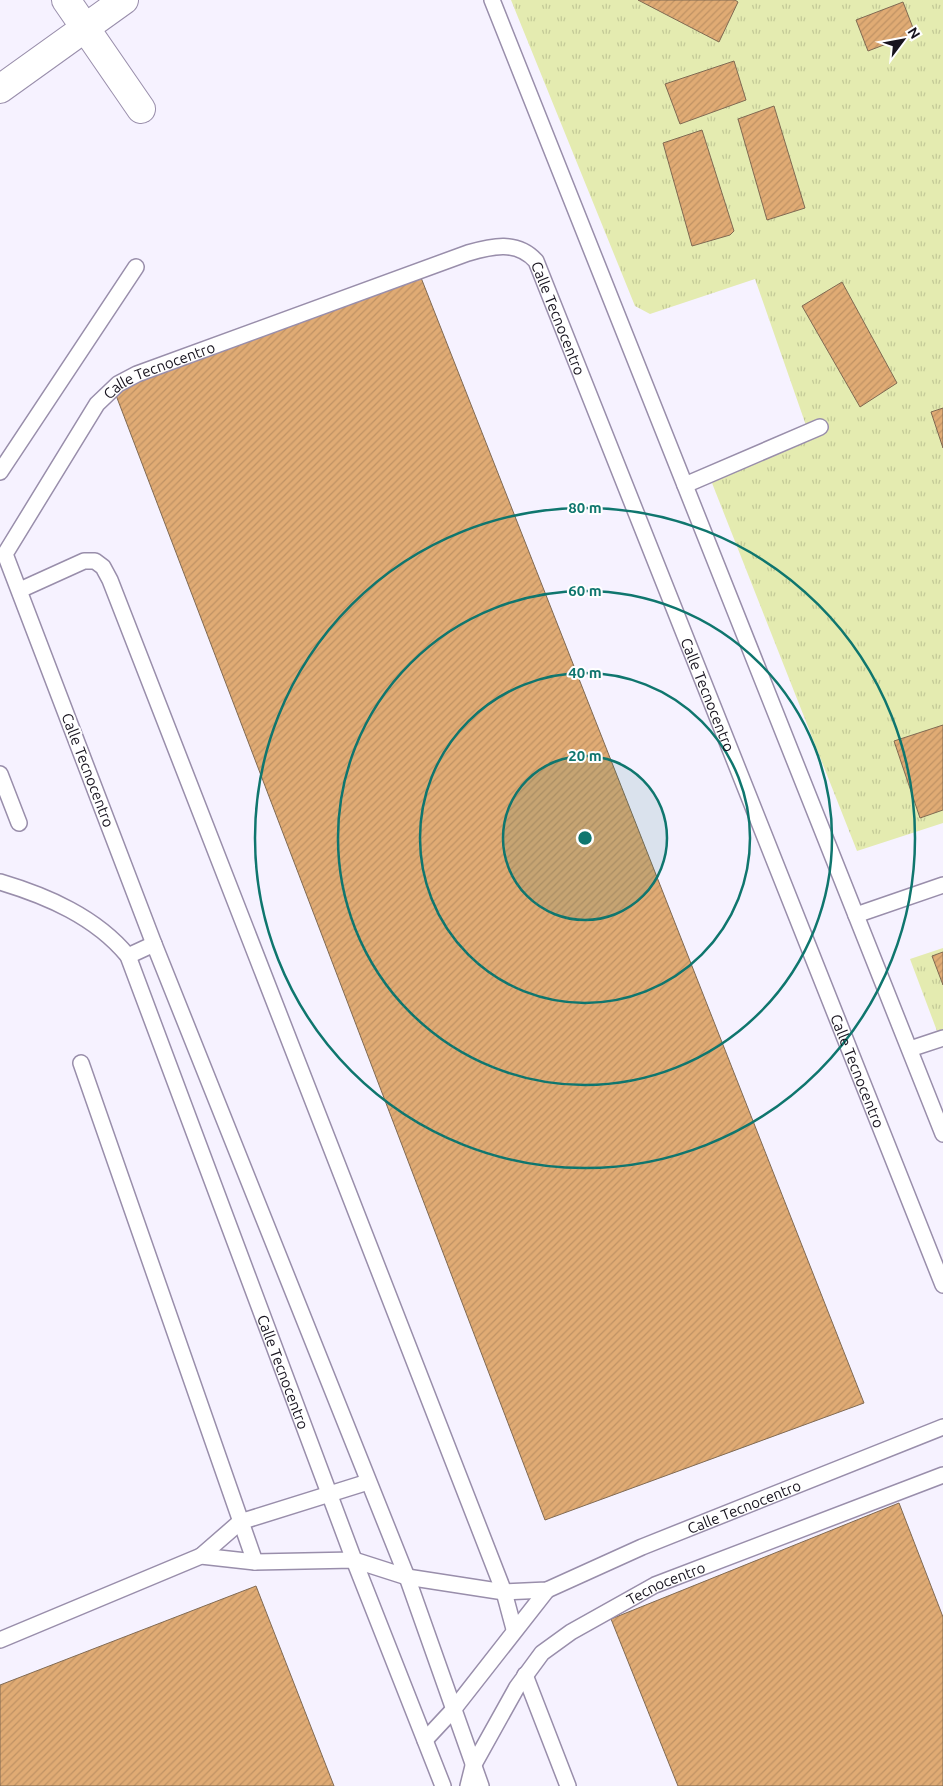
<svg xmlns="http://www.w3.org/2000/svg" width="943" height="1786" font-family="Ubuntu,sans-serif">
  <style>
    .grass { fill: url(#grass-tufts) }
    .building { fill: url(#building-hatch); stroke: #806a53 }
    .lines { fill: none; stroke-linecap: round; stroke-linejoin: round }
    .service-casing { stroke: #998eab; stroke-width: 18 }
    .minor-casing { stroke: #998eab; stroke-width: 30 }
    .service { stroke: #fff; stroke-width: 15 }
    .minor { stroke: #fff; stroke-width: 28 }
    .ring { fill: none; stroke: #0f766e; stroke-width: 2.5 }
    .labels { text-anchor: middle; dominant-baseline: central; stroke-width: 4; stroke-linejoin: round; paint-order: stroke }
    .street-label { font-size: 15px; fill: #17131e; stroke: #fff }
    .centre { fill: #0f766e; stroke: #fff; stroke-width: 2.5 }
    .ring-label { font-size: 15px; text-anchor: middle; font-weight: bold; fill: #0f766e; stroke: #fff; stroke-width: 4; stroke-linejoin: round; paint-order: stroke }
  </style>
  <defs>
    <pattern id="grass-tufts" width="24" height="20" patternUnits="userSpaceOnUse" patternTransform="scale(1.25)"><rect width="24" height="20" fill="#e4ebb0"/><path d="M3 7l-1-3M5 7V3M7 7l1-3M15 17l-1-3M17 17v-4M19 17l1-3" fill="none" stroke="#c3c997"/></pattern>
    <pattern id="building-hatch" width="6" height="6" patternUnits="userSpaceOnUse" patternTransform="scale(1.25)"><rect width="6" height="6" fill="#e0ab74"/><path d="M-1 1l2-2M0 6l6-6M5 7l2-2" fill="none" stroke="#bf9264"/></pattern>
  </defs>
  <rect width="100%" height="100%" fill="#f6f2ff"/>
  <g class="grass">
    <polygon points="511,0 943,0 943,823 857,851 712,483 809,434 755,279 650,314 635,306"/>
    <polygon points="943,948 943,1047 910,959"/>
  </g>
  <g class="building">
    <polygon points="638,0 735,0 738,2 719,42"/>
    <polygon points="903,2 915,33 868,51 856,20"/>
    <polygon points="734,61 746,100 680,124 665,84"/>
    <polygon points="774,106 805,208 767,220 738,119"/>
    <polygon points="702,130 734,231 730,235 692,246 663,143"/>
    <polygon points="418,270 864,1403 545,1520 114,390"/>
    <polygon points="842,282 897,383 860,407 802,306"/>
    <polygon points="943,408 943,448 931,412"/>
    <polygon points="943,725 943,810 920,818 894,741"/>
    <polygon points="943,952 943,985 932,956"/>
    <polygon points="899,1503 943,1617 943,1786 678,1786 611,1619"/>
    <polygon points="256,1586 334,1786 0,1786 0,1685"/>
  </g>
  <g class="lines">
    <defs>
      <g id="service">
        <polyline points="492,0 943,1134"/>
        <polyline points="0,472 136,267"/>
        <polyline points="685,485 820,427"/>
        <polyline points="20,590 84,561 95,561 103,567 110,580 504,1592 514,1629"/>
        <polyline points="0,774 19,823"/>
        <path id="s1" d="M 0,882 C 47,896 96,917 128,956 L 354,1560 L 443,1786"/>
        <polyline points="856,915 943,885"/>
        <polyline points="128,956 154,944"/>
        <polyline points="910,1049 943,1038"/>
        <polyline points="81,1063 255,1562"/>
        <polyline points="201,1556 240,1522 368,1482"/>
        <path id="s2" d="M 0,1640 L 201,1556 L 255,1562 L 354,1560 L 407,1577 L 504,1592 L 547,1590 L 642,1547 L 943,1427"/>
        <polyline points="525,1675 568,1786"/>
        <polyline points="425,1740 453,1710 547,1590"/>
        <path id="s3" d="M 468,1786 L 473,1766 L 517,1687 L 542,1653 L 571,1632 L 655,1585 L 943,1475"/>
        <path id="s4" d="M 481,1786 L 407,1577 L 154,944 L 5,554 L 97,404 L 118,384 L 137,374 L 468,253 C 492,246 517,240 536,261 L 943,1285"/>
      </g>
      <g id="minor">
        <polyline points="66,0 141,109"/>
        <polyline points="0,89 124,0"/>
      </g>
    </defs>
    <use href="#service" class="service-casing"/>
    <use href="#minor" class="minor-casing"/>
    <use href="#service" class="service"/>
    <use href="#minor" class="minor"/>
  </g>
  <circle cx="585" cy="838" r="82" fill="#0f766e" fill-opacity=".12"/>
  <g class="ring">
    <circle cx="585" cy="838" r="82"/>
    <circle cx="585" cy="838" r="165"/>
    <circle cx="585" cy="838" r="247"/>
    <circle cx="585" cy="838" r="330"/>
  </g>
  <g class="labels">
    <g class="street-label">
      <text stroke="none"><textPath href="#s4" startOffset="2034">Calle Tecnocentro</textPath></text>
      <text stroke="none"><textPath href="#s4" startOffset="1569">Calle Tecnocentro</textPath></text>
      <text stroke="none"><textPath href="#s4" startOffset="2439">Calle Tecnocentro</textPath></text>
      <text transform="translate(88 770) rotate(69)">Calle Tecnocentro</text>
      <text stroke="none"><textPath href="#s4" startOffset="2844">Calle Tecnocentro</textPath></text>
      <text stroke="none"><textPath href="#s1" startOffset="594">Calle Tecnocentro</textPath></text>
      <text stroke="none"><textPath href="#s2" startOffset="782">Calle Tecnocentro</textPath></text>
      <text stroke="none"><textPath href="#s3" startOffset="296">Tecnocentro</textPath></text>
    </g>
  </g>
  <circle cx="585" cy="838" r="8" class="centre"/>
  <g class="ring-label">
    <text x="585" y="513">80 m</text>
    <text x="585" y="596">60 m</text>
    <text x="585" y="678">40 m</text>
    <text x="585" y="761">20 m</text>
  </g>
  <g transform="translate(903 40) rotate(58)" stroke="#ffffff" stroke-width="4" paint-order="stroke">
  <path d="M0-4L9 19L0 12L-9 19Z" fill="#17131e"/>
  <text y="-8" font-size="14" font-weight="bold" text-anchor="middle" fill="#17131e">N</text>
  </g>
</svg>
